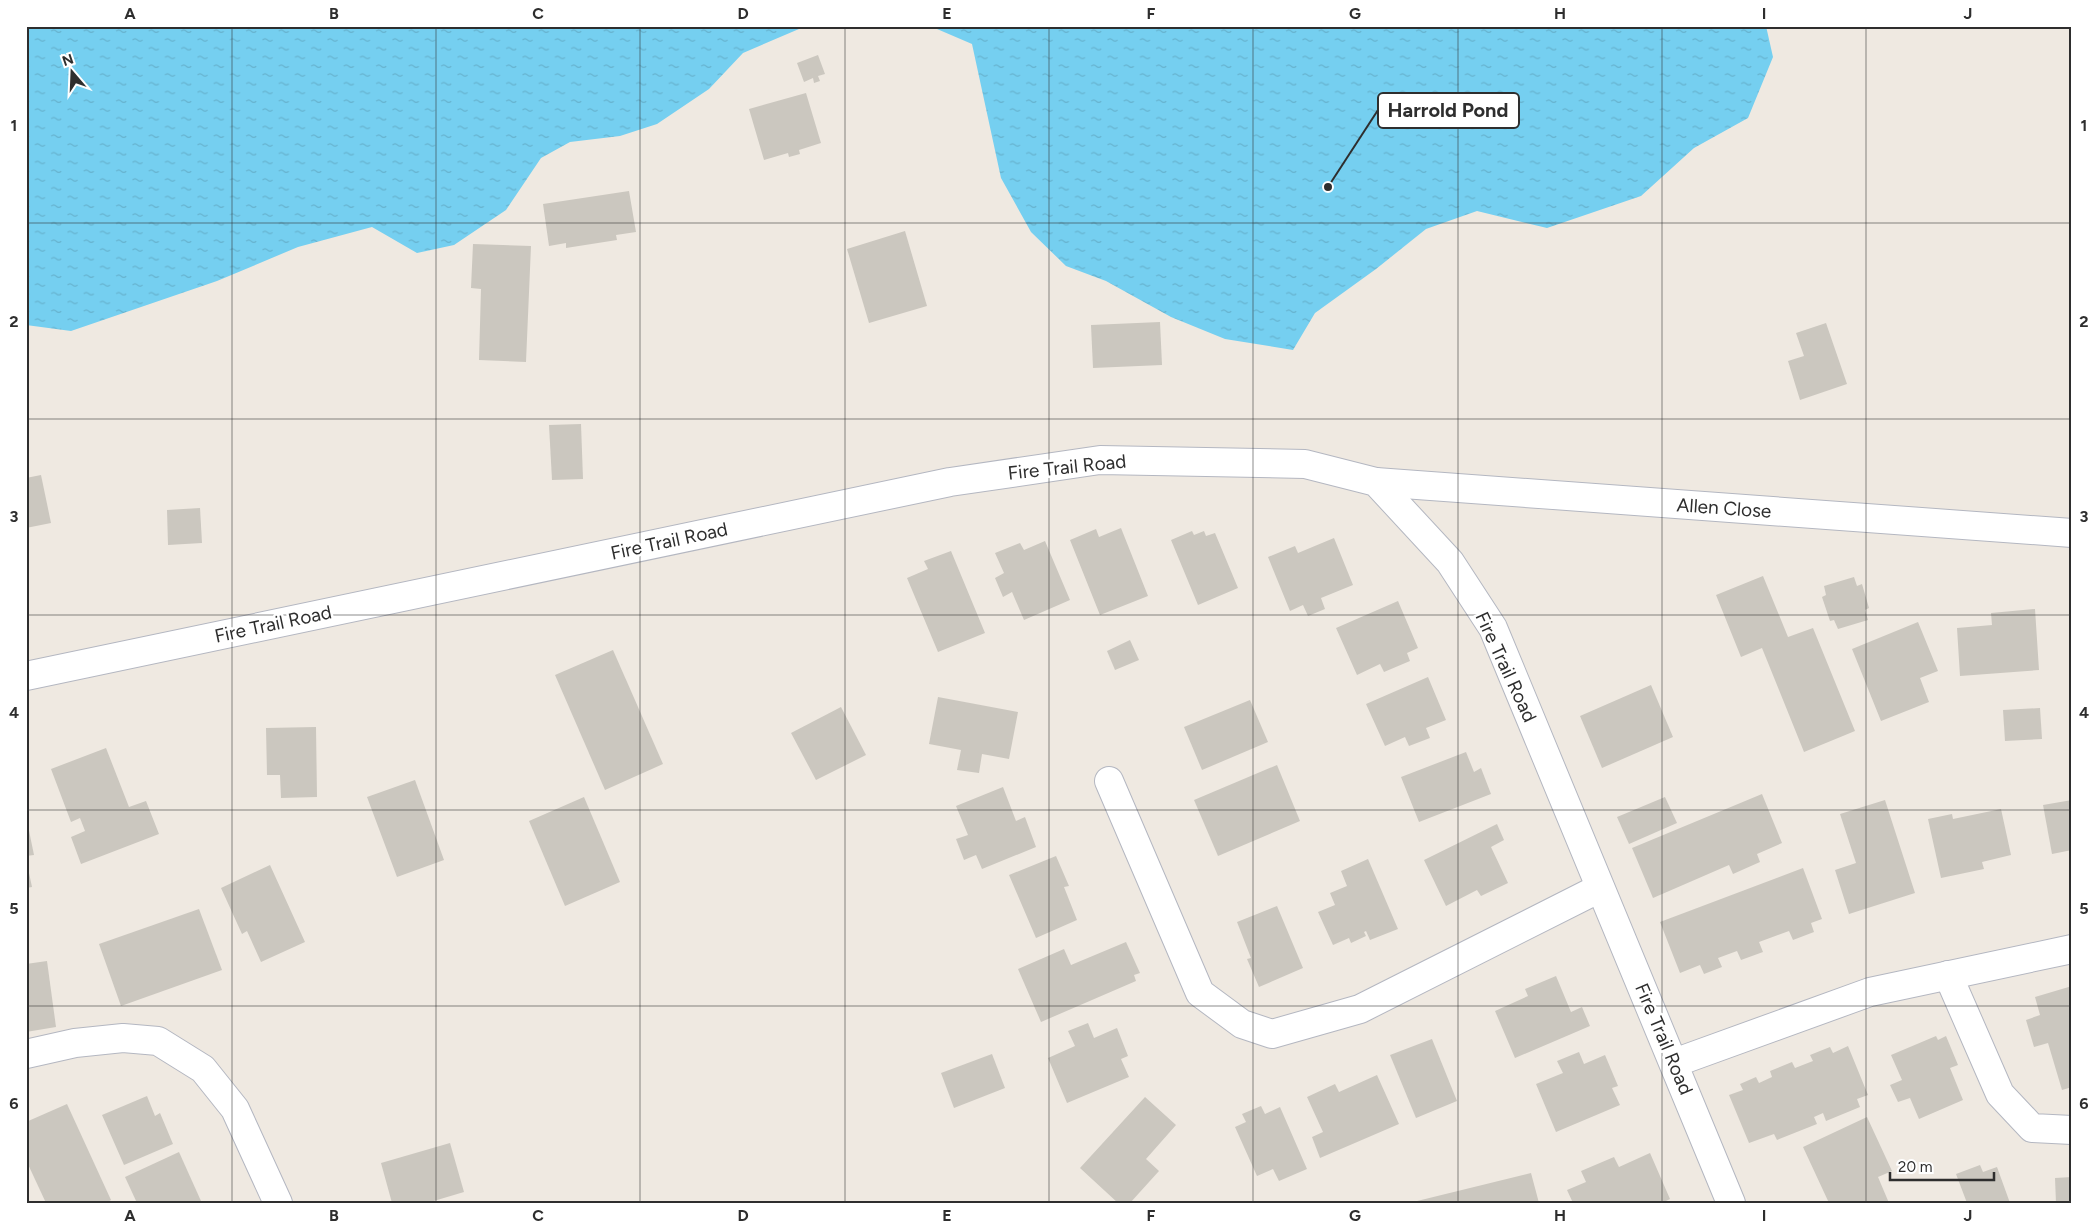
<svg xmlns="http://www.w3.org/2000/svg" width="2098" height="1229" font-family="Figtree,sans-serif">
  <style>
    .water { fill: url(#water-ripples) }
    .building { fill: #cbc7bf }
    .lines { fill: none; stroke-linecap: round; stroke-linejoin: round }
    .minor-casing { stroke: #b4b7c1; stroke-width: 30 }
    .tertiary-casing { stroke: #b4b7c1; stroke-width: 30 }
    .minor { stroke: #fff; stroke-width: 28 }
    .tertiary { stroke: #fff; stroke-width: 28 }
    .grid { fill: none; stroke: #2e2e2e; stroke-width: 1; stroke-opacity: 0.55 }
    .labels { text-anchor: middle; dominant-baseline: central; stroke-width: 5; stroke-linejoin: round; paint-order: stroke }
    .street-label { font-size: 19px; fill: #2e2e2e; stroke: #fff }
    .leader { fill: none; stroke: #2e2e2e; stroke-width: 2 }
    .callout-dot { fill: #2e2e2e; stroke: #fff; stroke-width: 2 }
    .callout { fill: #fff; stroke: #2e2e2e; stroke-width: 2 }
    .callout-label { font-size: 20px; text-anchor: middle; font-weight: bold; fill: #2e2e2e }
    .neatline { fill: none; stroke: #2e2e2e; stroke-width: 2 }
    .grid-label { font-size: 16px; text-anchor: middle; font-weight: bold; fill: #2e2e2e }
  </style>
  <defs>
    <pattern id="water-ripples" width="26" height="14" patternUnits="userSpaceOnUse" patternTransform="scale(1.25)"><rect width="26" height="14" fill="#75cff0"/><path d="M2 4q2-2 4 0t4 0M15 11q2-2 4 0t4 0" fill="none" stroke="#66b2ce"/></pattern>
  </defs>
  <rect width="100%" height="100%" fill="#efe9e1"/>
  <g class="water">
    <polygon points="26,26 806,26 743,53 709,89 657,124 620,136 570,142 541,158 506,210 454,245 417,253 372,227 298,247 217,281 71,331 26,325"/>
    <polygon points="930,26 1766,26 1773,57 1748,118 1694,148 1641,196 1547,228 1477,211 1426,229 1376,269 1315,313 1293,350 1225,339 1171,317 1106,281 1066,266 1031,232 1001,178 972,44"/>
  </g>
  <g class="building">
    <polygon points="818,55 825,74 818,76 820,81 814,83 813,78 804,82 797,63"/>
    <polygon points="806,93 821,143 799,150 800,154 789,157 788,153 764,160 749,109"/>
    <polygon points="629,191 636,232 616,235 617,240 566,248 566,243 549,246 543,204"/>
    <polygon points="905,231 927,306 869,323 847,249"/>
    <polygon points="473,244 531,246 526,362 479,360 481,289 471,288"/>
    <polygon points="1160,322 1162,365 1093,368 1091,325"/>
    <polygon points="1826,323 1847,384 1800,400 1788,361 1804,356 1796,333"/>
    <polygon points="581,424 583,479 552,480 549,425"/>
    <polygon points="41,475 51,523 26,528 26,478"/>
    <polygon points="200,508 202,543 168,545 167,510"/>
    <polygon points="1121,528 1148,596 1100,615 1070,540 1096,529 1099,537"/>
    <polygon points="1192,531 1194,535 1204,531 1206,536 1215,533 1238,588 1198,605 1171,540"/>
    <polygon points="1334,538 1353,585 1321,598 1325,609 1308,616 1303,605 1290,611 1268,557 1295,546 1298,553"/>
    <polygon points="1045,541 1070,600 1024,620 1012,592 1003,597 995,578 1004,573 995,553 1020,543 1024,550"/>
    <polygon points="951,551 985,633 938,652 907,578 928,569 924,561"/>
    <polygon points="1763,576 1788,637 1813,628 1855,731 1804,752 1762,648 1741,657 1716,595"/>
    <polygon points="1854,577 1857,586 1862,584 1869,608 1865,610 1868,620 1838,629 1834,620 1830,621 1822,597 1826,595 1824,586"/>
    <polygon points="1398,601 1418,648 1407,653 1410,661 1384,672 1380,664 1357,675 1336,628"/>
    <polygon points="2035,609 2039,670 1960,676 1957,628 1992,625 1991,613"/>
    <polygon points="1918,622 1938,671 1920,678 1929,702 1881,721 1852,649"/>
    <polygon points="1130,640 1139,660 1115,670 1107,651"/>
    <polygon points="613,650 663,764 605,790 555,675"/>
    <polygon points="1428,677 1446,720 1426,728 1430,738 1409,746 1405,737 1385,746 1366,704"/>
    <polygon points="1651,685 1673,737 1602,768 1580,716"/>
    <polygon points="938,697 1018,712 1009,759 982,754 979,773 957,770 961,750 929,744"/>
    <polygon points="1250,700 1268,742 1202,770 1184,727"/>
    <polygon points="841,707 866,755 816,780 791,733"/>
    <polygon points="2040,708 2042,739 2005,741 2003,710"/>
    <polygon points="316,727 317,797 281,798 280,775 267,775 266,728"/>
    <polygon points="106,748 129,807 146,801 159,834 81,864 71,837 85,831 80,818 71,822 51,769"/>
    <polygon points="1466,752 1474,772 1481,768 1491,794 1419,822 1401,777"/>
    <polygon points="1277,765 1300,821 1218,856 1194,800"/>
    <polygon points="415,780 444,860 397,877 367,797"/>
    <polygon points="1003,787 1016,821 1025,817 1036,847 982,869 976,855 964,860 956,839 968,835 956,806"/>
    <polygon points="1762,794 1782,843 1757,854 1760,862 1733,874 1729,865 1653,898 1632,848"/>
    <polygon points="584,797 620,882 565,906 529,821"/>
    <polygon points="1665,797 1677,823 1629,844 1617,817"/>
    <polygon points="1885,800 1915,893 1849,914 1835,870 1856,863 1840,814"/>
    <polygon points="2072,800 2072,850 2052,854 2043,805"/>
    <polygon points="2001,809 2011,855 1982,862 1984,869 1941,878 1928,819 1952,814 1953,819"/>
    <polygon points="26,816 34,855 26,856"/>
    <polygon points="1497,824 1504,840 1491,847 1508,883 1481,896 1477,890 1446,906 1424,860"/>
    <polygon points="1056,856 1069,886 1064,887 1077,920 1036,938 1009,875"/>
    <polygon points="26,859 32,887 26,888"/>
    <polygon points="1368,859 1398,929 1370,940 1366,931 1364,932 1366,936 1351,943 1349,938 1333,945 1318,912 1335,905 1330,893 1347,886 1341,871"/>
    <polygon points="270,865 305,942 261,962 247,931 242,934 221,888"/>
    <polygon points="1803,868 1822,919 1811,923 1814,932 1793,940 1789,931 1759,942 1763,952 1741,960 1737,951 1718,958 1722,967 1704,974 1700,965 1680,973 1660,922"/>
    <polygon points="1277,906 1303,968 1259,987 1247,959 1251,958 1237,922"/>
    <polygon points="199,909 222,970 121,1006 99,944"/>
    <polygon points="1126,942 1140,973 1134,975 1136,981 1041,1022 1018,969 1064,949 1071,965"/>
    <polygon points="47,961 56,1027 26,1032 26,964"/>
    <polygon points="1556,976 1571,1012 1582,1007 1590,1026 1515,1058 1495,1011 1528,996 1525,989"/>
    <polygon points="2072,986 2072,1087 2062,1090 2048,1043 2034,1047 2026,1020 2040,1015 2035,997"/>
    <polygon points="1088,1023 1094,1038 1117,1028 1128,1056 1121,1059 1129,1077 1067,1103 1048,1058 1075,1046 1068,1031"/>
    <polygon points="1936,1036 1938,1040 1946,1036 1958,1065 1950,1068 1963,1100 1919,1119 1910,1098 1898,1102 1890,1085 1902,1080 1891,1055"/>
    <polygon points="1432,1039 1457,1101 1416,1118 1390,1055"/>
    <polygon points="1848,1046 1868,1095 1857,1099 1860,1107 1826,1121 1823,1113 1814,1117 1817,1124 1777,1140 1774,1134 1749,1143 1729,1095 1743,1090 1740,1084 1756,1077 1759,1083 1772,1077 1770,1071 1792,1062 1795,1068 1813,1061 1810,1055 1830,1047 1833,1053"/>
    <polygon points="1579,1052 1584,1064 1605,1055 1618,1086 1612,1088 1620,1105 1556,1132 1536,1084 1563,1073 1557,1061"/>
    <polygon points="992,1054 1005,1088 954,1108 941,1073"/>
    <polygon points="1377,1075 1399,1124 1320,1158 1312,1137 1323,1132 1307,1097 1335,1084 1339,1092"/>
    <polygon points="147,1096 155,1116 160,1113 173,1144 124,1165 102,1115"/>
    <polygon points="1145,1097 1176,1125 1146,1159 1159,1171 1130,1203 1118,1203 1080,1168"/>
    <polygon points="67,1104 111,1200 106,1203 46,1203 26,1160 26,1122"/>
    <polygon points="1261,1106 1265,1114 1280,1107 1307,1169 1279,1181 1273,1169 1257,1176 1235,1127 1246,1122 1242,1114"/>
    <polygon points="1867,1117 1892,1171 1878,1177 1889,1203 1829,1203 1803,1147"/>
    <polygon points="450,1143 464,1192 427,1203 392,1203 381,1163"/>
    <polygon points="179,1152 201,1201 137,1203 125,1177"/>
    <polygon points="1650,1153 1670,1199 1662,1203 1573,1203 1567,1190 1586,1182 1581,1171 1614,1157 1619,1167"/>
    <polygon points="1980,1165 1983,1172 1997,1167 2010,1203 1967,1203 1956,1174"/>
    <polygon points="1531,1173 1539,1203 1413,1203 1413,1202"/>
    <polygon points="2072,1177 2072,1203 2056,1203 2055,1178"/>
  </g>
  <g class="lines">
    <defs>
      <g id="minor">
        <polyline points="1376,482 2072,533"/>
        <polyline points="1109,781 1200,993 1242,1024 1272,1034 1360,1009 1600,888"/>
        <polyline points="1948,975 2000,1094 2032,1128 2072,1130"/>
        <polyline points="26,1054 75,1043 123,1038 158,1041 203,1069 235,1109 278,1203"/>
        <polyline points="1674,1063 1870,992 2072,949"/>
      </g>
      <polyline id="tertiary" points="26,676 950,482 1100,460 1305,464 1376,482 1450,562 1493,628 1731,1203"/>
    </defs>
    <use href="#minor" class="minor-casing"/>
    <use href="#tertiary" class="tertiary-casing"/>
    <use href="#minor" class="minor"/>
    <use href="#tertiary" class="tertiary"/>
  </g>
  <path class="grid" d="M 232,26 L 232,1203M 436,26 L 436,1203M 640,26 L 640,1203M 845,26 L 845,1203M 1049,26 L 1049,1203M 1253,26 L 1253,1203M 1458,26 L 1458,1203M 1662,26 L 1662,1203M 1866,26 L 1866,1203M 26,223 L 2072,223M 26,419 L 2072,419M 26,615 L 2072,615M 26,810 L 2072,810M 26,1006 L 2072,1006"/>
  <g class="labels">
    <g class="street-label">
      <text transform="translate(1067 467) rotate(-6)">Fire Trail Road</text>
      <text transform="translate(1724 508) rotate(4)">Allen Close</text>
      <text transform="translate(669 541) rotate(-12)">Fire Trail Road</text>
      <text transform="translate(273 624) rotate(-12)">Fire Trail Road</text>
      <text transform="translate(1506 667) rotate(65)">Fire Trail Road</text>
      <text transform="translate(1664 1039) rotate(67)">Fire Trail Road</text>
    </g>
  </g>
  <path class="leader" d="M1328 187L1378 110"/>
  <circle class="callout-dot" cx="1328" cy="187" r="5"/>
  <rect class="callout" x="1378" y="93" width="141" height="35" rx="5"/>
  <g class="callout-label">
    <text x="1448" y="117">Harrold Pond</text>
  </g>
  <rect width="2098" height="1229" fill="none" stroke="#ffffff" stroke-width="55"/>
  <g transform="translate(72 72) rotate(341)" stroke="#ffffff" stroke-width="4" paint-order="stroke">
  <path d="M0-4L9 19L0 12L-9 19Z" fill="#2e2e2e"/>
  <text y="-8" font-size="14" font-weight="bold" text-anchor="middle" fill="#2e2e2e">N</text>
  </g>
  <path d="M1890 1172v8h104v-8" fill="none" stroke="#2e2e2e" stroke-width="2.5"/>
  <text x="1898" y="1172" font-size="15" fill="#2e2e2e" stroke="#ffffff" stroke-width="4" paint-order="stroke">20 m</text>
  <rect x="28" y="28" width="2042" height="1174" class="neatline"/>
  <g class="grid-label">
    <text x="130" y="19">A</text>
    <text x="334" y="19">B</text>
    <text x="538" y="19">C</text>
    <text x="743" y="19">D</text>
    <text x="947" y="19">E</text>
    <text x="1151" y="19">F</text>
    <text x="1355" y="19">G</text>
    <text x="1560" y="19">H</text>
    <text x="1764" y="19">I</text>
    <text x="1968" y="19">J</text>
    <text x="14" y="131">1</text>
    <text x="2084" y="131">1</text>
    <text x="14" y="327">2</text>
    <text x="2084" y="327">2</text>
    <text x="14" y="522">3</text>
    <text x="2084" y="522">3</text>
    <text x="14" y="718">4</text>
    <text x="2084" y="718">4</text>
    <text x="14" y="914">5</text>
    <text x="2084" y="914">5</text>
    <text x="14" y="1109">6</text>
    <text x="2084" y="1109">6</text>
    <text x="130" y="1221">A</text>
    <text x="334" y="1221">B</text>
    <text x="538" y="1221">C</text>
    <text x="743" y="1221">D</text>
    <text x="947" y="1221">E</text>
    <text x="1151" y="1221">F</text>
    <text x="1355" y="1221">G</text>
    <text x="1560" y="1221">H</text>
    <text x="1764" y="1221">I</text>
    <text x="1968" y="1221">J</text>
  </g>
</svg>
